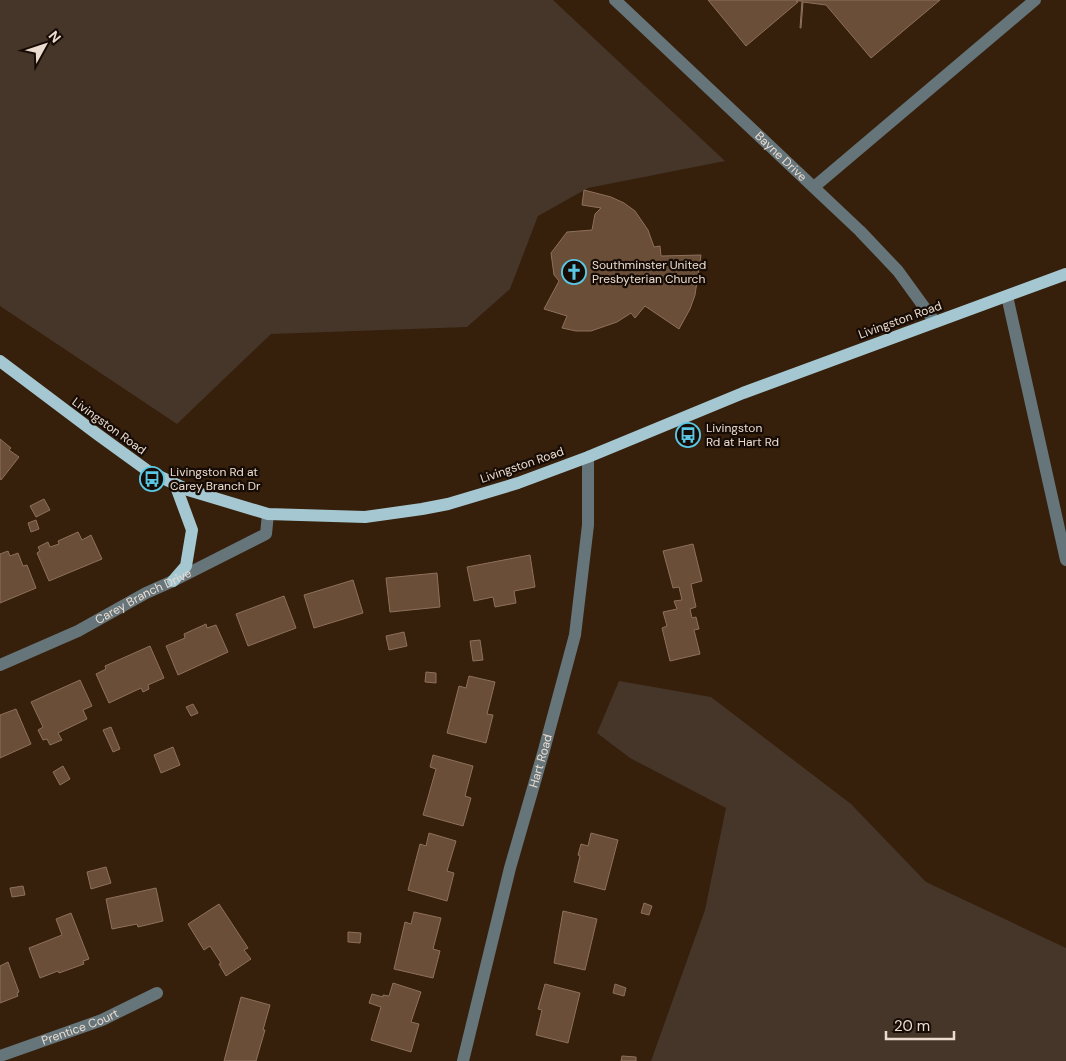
<svg xmlns="http://www.w3.org/2000/svg" width="1066" height="1061" font-family="'DM Sans',sans-serif">
  <style>
    .green { fill: #463629 }
    .building { fill: #6a4e38; stroke: #8d715c }
    .lines { fill: none; stroke-linecap: round; stroke-linejoin: round }
    .minor { stroke: #65757a; stroke-width: 12 }
    .major { stroke: #a4c7d1; stroke-width: 12 }
    .labels { text-anchor: middle; dominant-baseline: central; stroke-width: 4.5; stroke-linejoin: round; paint-order: stroke }
    .street-label { font-size: 12px; fill: #ecdcd0; stroke: #160c05 }
    .poi-label { font-size: 12px; fill: #ecdcd0; stroke: #160c05; text-anchor: start }
  </style>
  <rect width="100%" height="100%" fill="#361f0b"/>
  <g class="green">
    <polygon points="0,0 553,0 725,161 588,188 538,216 510,289 467,327 271,334 177,424 0,306"/>
    <polygon points="619,681 711,697 851,804 926,882 1066,948 1066,1061 651,1061 705,910 726,808 630,758 597,733"/>
  </g>
  <g class="building">
    <polygon points="708,0 940,0 871,58 826,5 803,2 801,28 800,28 802,1 796,1 798,2 746,46"/>
    <polygon points="584,190 611,197 624,203 635,211 648,230 654,247 660,246 661,256 701,255 695,295 690,309 679,329 645,306 635,318 631,313 617,322 591,331 576,331 562,328 567,316 544,309 559,281 554,275 551,253 567,232 592,230 595,214 601,208 582,205"/>
    <polygon points="0,439 11,448 9,450 19,457 1,480 0,478"/>
    <polygon points="44,499 50,510 36,517 30,506"/>
    <polygon points="36,520 39,529 31,532 28,523"/>
    <polygon points="78,532 82,540 91,535 102,559 49,581 37,553 40,551 38,547 48,542 50,547 59,544 58,541"/>
    <polygon points="693,544 702,581 691,584 696,607 690,609 692,618 696,617 699,629 694,630 700,654 670,661 662,628 667,626 663,612 677,609 674,601 682,600 679,587 673,588 663,551"/>
    <polygon points="8,551 10,556 18,553 23,566 27,565 36,588 0,603 0,554"/>
    <polygon points="530,555 535,587 514,591 516,603 495,607 493,597 474,601 467,567"/>
    <polygon points="437,573 440,607 390,612 386,578"/>
    <polygon points="353,580 363,613 314,628 304,595"/>
    <polygon points="284,596 296,628 248,646 236,614"/>
    <polygon points="206,624 207,628 216,625 228,652 178,675 166,646 185,638 184,634"/>
    <polygon points="404,632 407,646 389,650 386,636"/>
    <polygon points="480,640 483,660 473,661 470,641"/>
    <polygon points="150,646 164,678 148,685 149,689 143,692 141,688 109,703 96,674 106,669 105,666"/>
    <polygon points="426,672 436,673 436,683 425,682"/>
    <polygon points="469,676 495,682 487,714 493,715 486,743 447,733 459,686 466,688"/>
    <polygon points="80,680 92,706 83,710 87,719 58,733 62,740 50,745 47,739 43,740 38,730 43,727 31,702"/>
    <polygon points="193,704 198,713 191,716 186,707"/>
    <polygon points="16,709 31,744 0,758 0,715"/>
    <polygon points="111,727 120,749 113,752 103,730"/>
    <polygon points="173,747 180,765 161,773 154,755"/>
    <polygon points="433,755 473,766 465,796 471,798 463,826 423,815 436,769 430,767"/>
    <polygon points="63,766 70,779 60,785 53,772"/>
    <polygon points="429,833 456,841 447,871 454,873 447,901 408,890 420,844 426,846"/>
    <polygon points="591,833 618,840 605,890 574,882 580,856 578,855 581,844 588,846"/>
    <polygon points="106,867 111,883 91,889 87,872"/>
    <polygon points="23,886 25,895 12,897 10,888"/>
    <polygon points="156,888 163,921 138,927 137,924 112,929 106,899"/>
    <polygon points="644,903 652,906 649,915 641,913"/>
    <polygon points="219,904 248,948 244,950 251,959 226,976 219,964 221,963 210,946 204,950 188,924"/>
    <polygon points="563,911 597,919 585,970 554,963"/>
    <polygon points="414,912 441,918 433,949 440,951 433,978 394,969 405,922 411,924"/>
    <polygon points="71,913 89,959 83,961 84,964 59,973 58,971 40,978 29,948 62,935 56,919"/>
    <polygon points="348,932 361,933 360,943 348,942"/>
    <polygon points="8,962 19,992 17,993 18,996 0,1003 0,966"/>
    <polygon points="393,983 421,992 411,1022 419,1024 411,1052 371,1040 381,1007 369,1003 372,994 383,997 383,995 389,996"/>
    <polygon points="545,984 580,993 568,1043 536,1035 542,1010 538,1009"/>
    <polygon points="615,984 626,988 624,996 613,993"/>
    <polygon points="241,997 270,1005 263,1030 265,1030 256,1061 224,1061"/>
    <polygon points="622,1056 636,1057 636,1061 621,1061"/>
  </g>
  <g class="lines">
    <g class="minor">
      <path id="s1" d="M 615,0 L 860,231 L 898,271 L 935,322"/>
      <polyline points="814,187 1035,0"/>
      <polyline points="1007,296 1066,560"/>
      <path id="s2" d="M 0,665 L 78,631 L 146,593 L 173,581 L 266,534 L 268,514"/>
      <path id="s3" d="M 0,1056 L 102,1020 L 157,993"/>
      <path id="s4" d="M 463,1061 L 510,868 L 544,750 L 575,635 L 588,525 L 588,457"/>
    </g>
    <g class="major">
      <polyline points="0,361 97,434 148,471 188,490 268,514 365,517 422,509 448,504 518,483 588,457 743,393 1066,274"/>
      <polyline points="173,581 186,566 192,530 175,484"/>
    </g>
  </g>
  <defs>
    <symbol id="church-ring" viewBox="-11 -11 22 22"><circle r="9.5" fill="#160c05" stroke="#5ac8e5" stroke-width="1.5"/><path d="M-1.2-6h2.4v3.5h3.3v2.4h-3.3V6h-2.4V-.1h-3.3v-2.4h3.3Z" fill="#5ac8e5"/></symbol>
    <symbol id="bus-ring" viewBox="-11 -11 22 22"><circle r="9.5" fill="#160c05" stroke="#5ac8e5" stroke-width="1.5"/><path d="M-5-6H5V4H4V6H2V4H-2V6H-4V4H-5ZM-3.5-4V0h7V-4ZM-3.5 1.2v1.5H-2V1.2ZM2 1.2v1.5H3.5V1.2Z" fill="#5ac8e5"/></symbol>
  </defs>
  <g fill-rule="evenodd">
    <use href="#church-ring" x="560" y="258" width="28" height="28"/>
    <use href="#bus-ring" x="674" y="421" width="28" height="28"/>
    <use href="#bus-ring" x="138" y="465" width="28" height="28"/>
  </g>
  <g class="labels">
    <g class="street-label">
      <text stroke="none"><textPath href="#s1" startOffset="228">Bayne Drive</textPath></text>
      <text transform="translate(900 320) rotate(-20)">Livingston Road</text>
      <text transform="translate(109 426) rotate(36)">Livingston Road</text>
      <text transform="translate(522 465) rotate(-19)">Livingston Road</text>
      <text stroke="none"><textPath href="#s2" startOffset="159">Carey Branch Drive</textPath></text>
      <text stroke="none"><textPath href="#s4" startOffset="310">Hart Road</textPath></text>
      <text stroke="none"><textPath href="#s3" startOffset="85">Prentice Court</textPath></text>
    </g>
    <g class="poi-label">
      <text x="592" y="265">Southminster United<tspan x="592" dy="14">Presbyterian Church</tspan></text>
      <text x="706" y="428">Livingston<tspan x="706" dy="14">Rd at Hart Rd</tspan></text>
      <text x="170" y="472">Livingston Rd at<tspan x="170" dy="14">Carey Branch Dr</tspan></text>
    </g>
  </g>
  <g transform="translate(45 45) rotate(50)" stroke="#160c05" stroke-width="4" paint-order="stroke">
  <path d="M0-4L9 19L0 12L-9 19Z" fill="#ecdcd0"/>
  <text y="-8" font-size="14" font-weight="bold" text-anchor="middle" fill="#ecdcd0">N</text>
  </g>
  <path d="M886 1031v8h68v-8" fill="none" stroke="#ecdcd0" stroke-width="2.5"/>
  <text x="894" y="1031" font-size="15" fill="#ecdcd0" stroke="#160c05" stroke-width="4" paint-order="stroke">20 m</text>
</svg>
